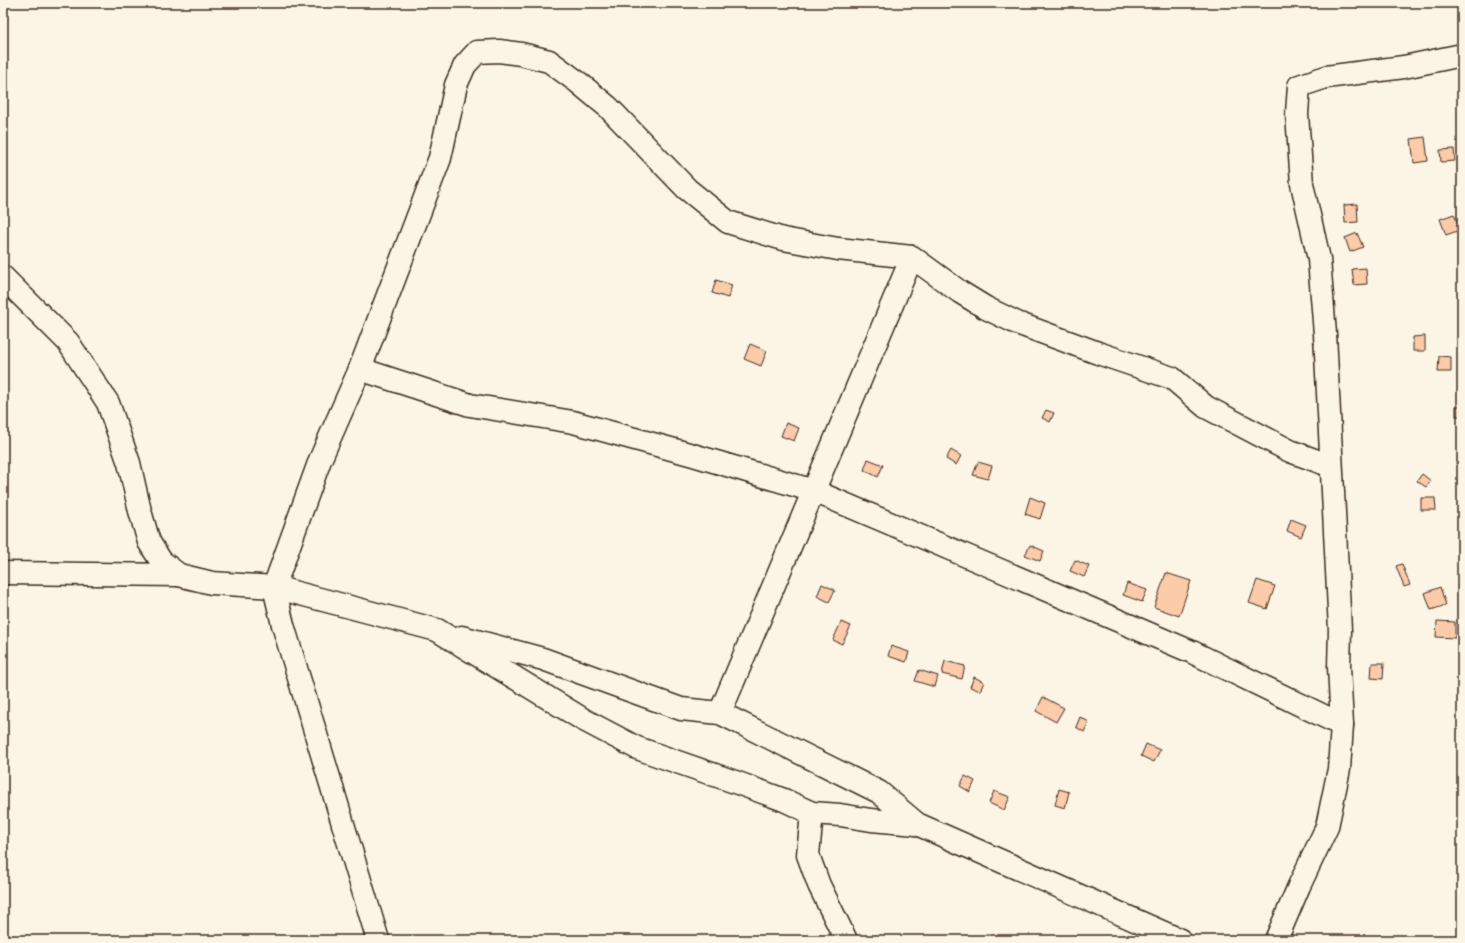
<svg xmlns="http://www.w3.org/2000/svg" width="1465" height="943" font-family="Delius,sans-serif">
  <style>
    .building { fill: #fbcbaa; stroke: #3b2a1e }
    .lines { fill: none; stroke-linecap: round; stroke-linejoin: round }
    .minor-casing { stroke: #3b2a1e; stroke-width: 25 }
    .minor { stroke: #fcf5e5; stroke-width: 22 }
  </style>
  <rect width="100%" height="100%" fill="#fcf5e5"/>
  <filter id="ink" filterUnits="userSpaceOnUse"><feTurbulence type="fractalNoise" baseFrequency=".025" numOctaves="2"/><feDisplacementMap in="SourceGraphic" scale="8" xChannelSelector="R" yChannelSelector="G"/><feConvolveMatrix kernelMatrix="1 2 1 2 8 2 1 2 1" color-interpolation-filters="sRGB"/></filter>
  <g filter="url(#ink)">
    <g class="building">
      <polygon points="1425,137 1428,161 1414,163 1411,139"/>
      <polygon points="1454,149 1455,161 1441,162 1440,150"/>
      <polygon points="1357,204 1358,222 1345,223 1344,205"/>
      <polygon points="1454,214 1460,230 1446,235 1440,219"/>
      <polygon points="1357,233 1363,247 1350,252 1345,238"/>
      <polygon points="1366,268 1367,284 1354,285 1352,269"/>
      <polygon points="716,280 732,285 728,298 712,293"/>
      <polygon points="1425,336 1425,351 1413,351 1413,337"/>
      <polygon points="750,344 767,351 761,366 744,359"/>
      <polygon points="1439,356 1451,357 1451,372 1438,372"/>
      <rect x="1456" y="406" width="6" height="10"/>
      <polygon points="1046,410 1054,413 1050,422 1042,418"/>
      <polygon points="786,423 799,428 794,441 781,436"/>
      <polygon points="951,450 961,456 956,465 946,459"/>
      <polygon points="868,459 883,465 878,477 864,470"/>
      <polygon points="978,462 992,466 988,479 973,475"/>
      <polygon points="1422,474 1431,481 1426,487 1417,481"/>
      <polygon points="1030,497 1045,503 1040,519 1025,514"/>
      <polygon points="1421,498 1435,498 1436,510 1421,510"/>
      <polygon points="1291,519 1306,525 1301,537 1287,531"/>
      <polygon points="1030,545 1044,551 1040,561 1025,555"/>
      <polygon points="1075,560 1089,566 1084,577 1070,571"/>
      <polygon points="1402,564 1410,585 1404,587 1396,566"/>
      <polygon points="1166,573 1191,581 1179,616 1154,607"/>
      <polygon points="1257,580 1275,586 1267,609 1249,603"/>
      <polygon points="1127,583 1147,590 1142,602 1123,595"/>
      <polygon points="822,584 835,590 829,602 817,596"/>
      <polygon points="1440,587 1446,605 1431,610 1425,593"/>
      <polygon points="1437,621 1455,622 1455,638 1436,637"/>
      <polygon points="841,622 851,626 842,644 833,640"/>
      <polygon points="891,646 909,652 906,662 888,656"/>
      <polygon points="945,661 965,666 962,679 942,674"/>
      <polygon points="1372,663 1384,663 1383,679 1371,678"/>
      <polygon points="919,670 938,676 935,687 915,681"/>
      <polygon points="974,677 984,682 980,691 970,687"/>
      <polygon points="1043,697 1064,708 1056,722 1036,711"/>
      <polygon points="1080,717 1089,722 1084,732 1076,727"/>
      <polygon points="1146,744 1160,750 1154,762 1141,756"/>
      <polygon points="965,776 975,781 970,792 960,786"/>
      <polygon points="1059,789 1069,792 1065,808 1055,805"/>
      <polygon points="994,791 1010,797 1004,810 989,803"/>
    </g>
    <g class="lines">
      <defs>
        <g id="minor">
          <polyline points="3,277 68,342 108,403 129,463 140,511 149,542 161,561 179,575 212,583 274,587 437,630 584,720 637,748 735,782 784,800 812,813 840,815 871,820 917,824 1180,940"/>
          <polyline points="360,369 470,405 573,422 693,455 814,491 1192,652 1342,725"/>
          <polyline points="3,573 179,575"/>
          <polyline points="462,637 543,659 681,709 720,713 879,792 917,824"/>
          <polyline points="720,713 912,257"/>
          <polyline points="812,813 808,855 819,885 846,940"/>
          <polyline points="378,940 283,625 274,587 320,460 360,369 440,158 456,85 465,65 477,52 499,51 521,54 549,61 579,83 608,107 687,189 728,222 783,239 838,249 912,257 960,292 986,308 1017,323 1098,353 1172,378 1206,407 1290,451 1331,466"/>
          <polyline points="1276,940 1299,886 1327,827 1339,769 1342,725 1339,667 1340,630 1325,334 1319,259 1302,184 1297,114 1299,86 1326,77 1404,67 1462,55"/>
        </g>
      </defs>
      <use href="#minor" class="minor-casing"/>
      <use href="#minor" class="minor"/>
    </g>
  </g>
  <rect width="1465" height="943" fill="none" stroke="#fcf5e5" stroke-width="16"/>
  <rect x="8" y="8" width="1449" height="927" fill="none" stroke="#3b2a1e" stroke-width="1.5" filter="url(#ink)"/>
</svg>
